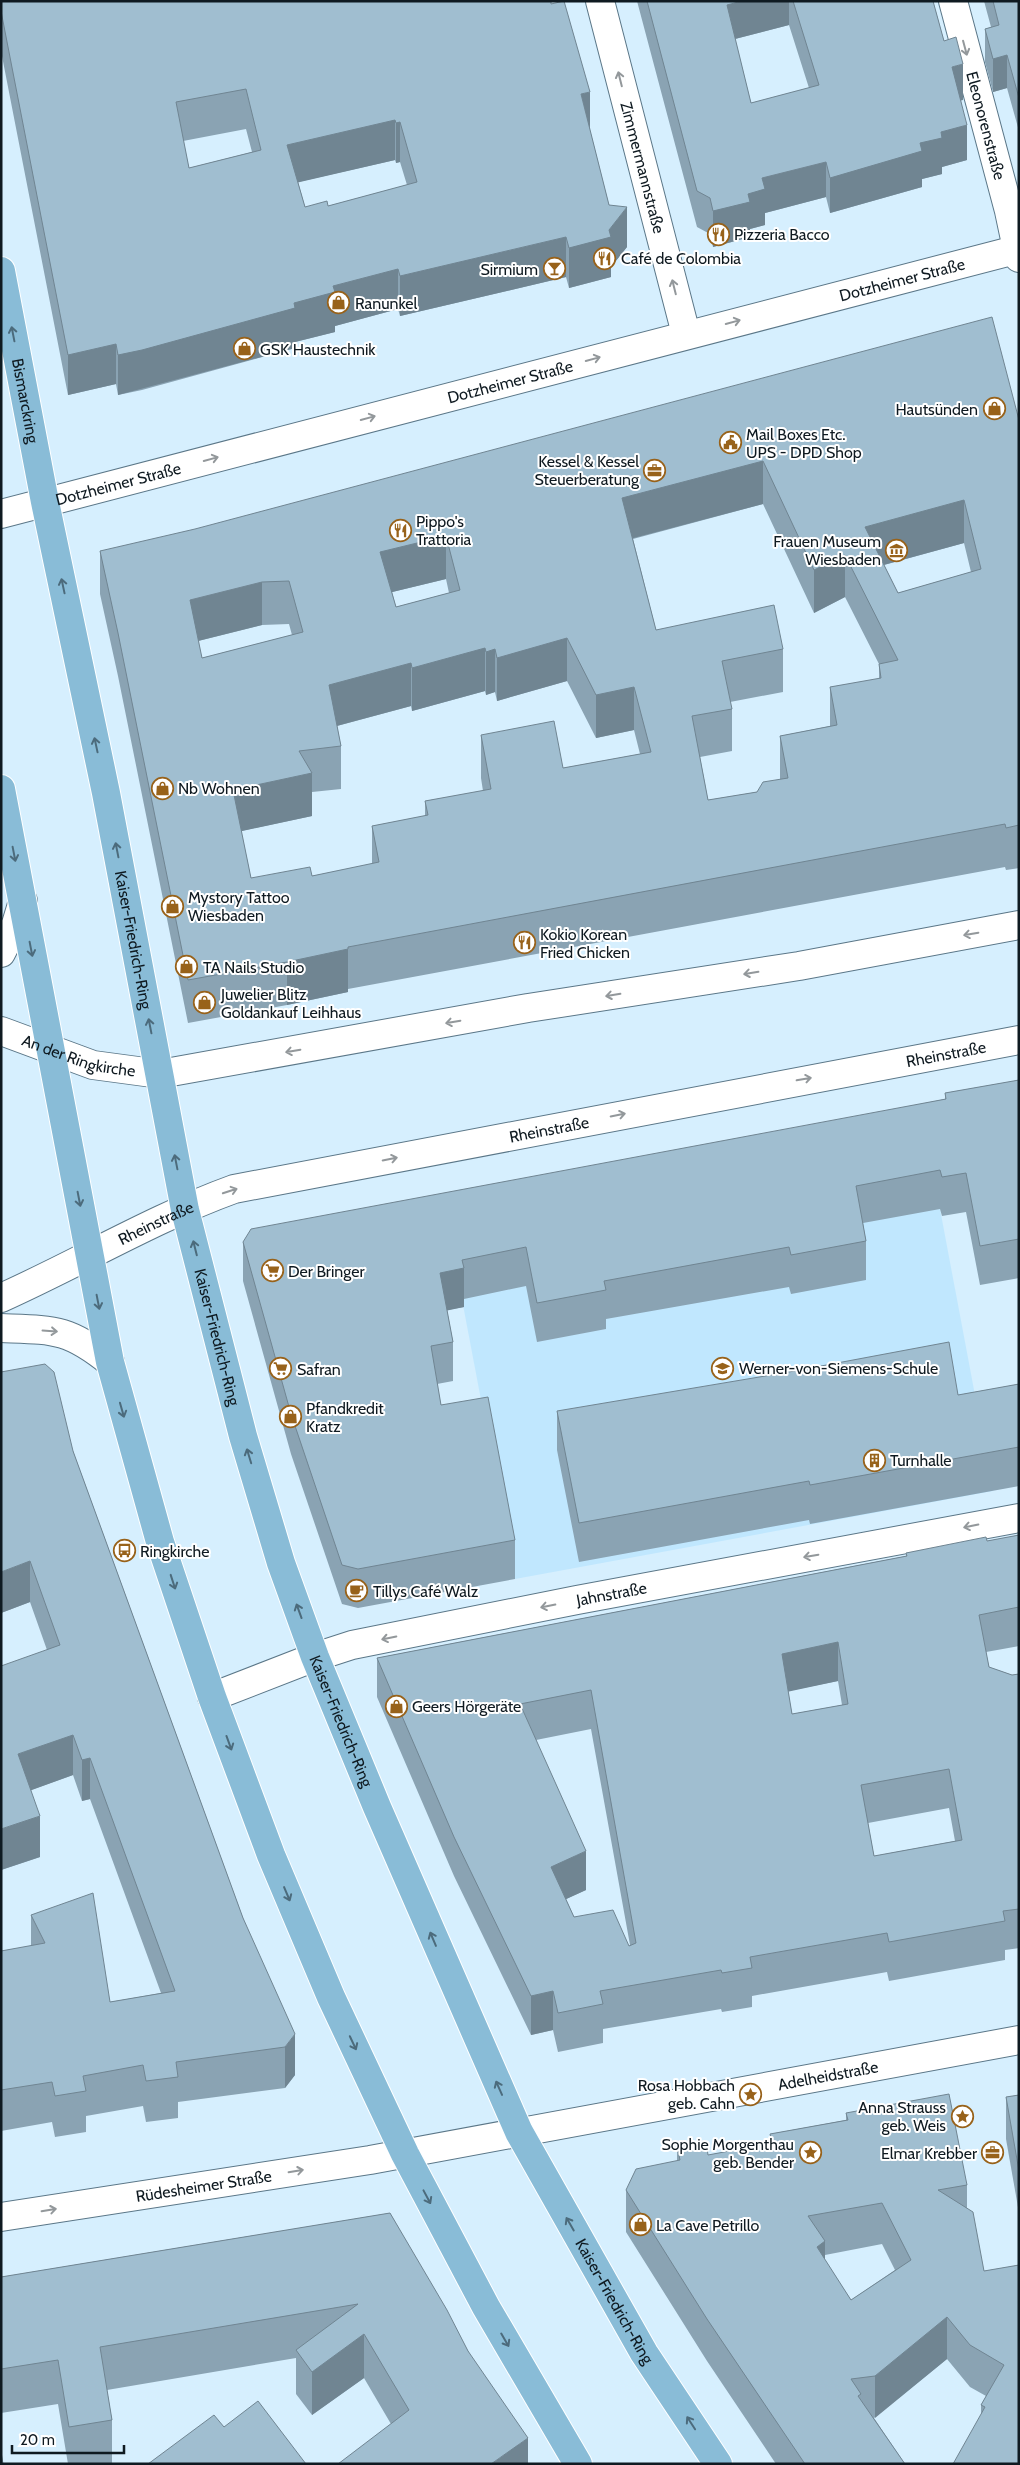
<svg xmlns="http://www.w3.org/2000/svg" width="1020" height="2465" font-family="Cabin,sans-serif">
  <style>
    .built { fill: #c0e7fe }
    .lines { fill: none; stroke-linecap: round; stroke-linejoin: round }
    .street-casing { stroke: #5b7788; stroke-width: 30 }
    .secondary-casing { stroke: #5b7788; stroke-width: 30 }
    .primary-casing { stroke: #fff; stroke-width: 30 }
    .street { stroke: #fff; stroke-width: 28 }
    .secondary { stroke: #fff; stroke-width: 28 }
    .primary { stroke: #89bcd7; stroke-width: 28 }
    .wall { fill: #8aa3b3; fill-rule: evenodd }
    .shaded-wall { fill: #708592 }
    .building { fill: #a0bed0; stroke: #708592; fill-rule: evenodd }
    .oneway { stroke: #93989b }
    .oneway2 { stroke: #4c6b7c }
    .labels { text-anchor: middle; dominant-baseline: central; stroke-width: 4; stroke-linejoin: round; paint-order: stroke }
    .street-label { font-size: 16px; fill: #0f1a21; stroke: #fff }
    .poi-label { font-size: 16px; fill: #0f1a21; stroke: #fff; text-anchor: start }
  </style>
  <rect width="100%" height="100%" fill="#d6effe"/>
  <polygon class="built" points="940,1209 993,1491 515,1579 449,1231"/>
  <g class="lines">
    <defs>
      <g id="street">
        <path id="s1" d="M 600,1 L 686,334"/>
        <path id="s2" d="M 953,1 L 1009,211 L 1019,258"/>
        <path id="s3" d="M 212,1697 L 315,1657 L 352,1645 L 577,1600 L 1019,1518"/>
        <path id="s4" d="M 1,2217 L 370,2160 L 1019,2040"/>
      </g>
      <g id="secondary">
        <path id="s5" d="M 1,514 L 1019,249"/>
        <polyline points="1,953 16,924 23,901"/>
        <path id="s6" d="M 1,1031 L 93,1065 L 160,1074 L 528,1008 L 799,966 L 1019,925"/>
        <path id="s7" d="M 1,1298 C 79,1263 154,1218 234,1189 L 1019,1040"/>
        <path d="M 1,1328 C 53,1330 68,1328 110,1362"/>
      </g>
      <g id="primary">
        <path id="s8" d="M 1,271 L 45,502 L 106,793 L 185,1210 L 243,1436 L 281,1563 L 315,1657 L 377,1807 L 519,2132 L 644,2353 L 718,2464"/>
        <polyline points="1,789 110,1362 160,1542 212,1697 271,1855 331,1997 405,2154 486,2307 578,2464"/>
      </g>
    </defs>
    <use href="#street" class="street-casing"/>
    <use href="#secondary" class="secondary-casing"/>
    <use href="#primary" class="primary-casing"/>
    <use href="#street" class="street"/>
    <use href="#secondary" class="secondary"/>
    <use href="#primary" class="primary"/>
  </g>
  <g class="wall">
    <path d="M 1,1 L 590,130 L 609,205 L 627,247 L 611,267 L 611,277 L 569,288 L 566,277 L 400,316 L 398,309 L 335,326 L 335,332 L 295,342 L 295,348 L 142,390 L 118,395 L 116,384 L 68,395 L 1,51 ZM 246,129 L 252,152 L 189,168 L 183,141 ZM 395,160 L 396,163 L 400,162 L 407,185 L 328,206 L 305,207 L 298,182 Z"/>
    <path d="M 637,1 L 933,1 L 944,41 L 963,100 L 961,100 L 967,160 L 942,167 L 942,174 L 922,179 L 922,187 L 830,213 L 826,197 L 765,213 L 765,225 L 750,229 L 750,237 L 713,247 L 710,234 L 697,227 ZM 789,25 L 809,88 L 751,103 L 735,39 Z"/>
    <polygon points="984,1 1019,1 1019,131 1007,88 993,92 985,62 985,29 991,27"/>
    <path d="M 1019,420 L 1019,868 L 1006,870 L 1005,867 L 348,989 L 348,992 L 287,1005 L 188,1023 L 118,676 L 100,594 L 100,551 ZM 763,504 L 814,613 L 845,597 L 879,664 L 879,679 L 830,687 L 830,726 L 780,736 L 780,780 L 757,792 L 708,800 L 700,757 L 732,751 L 732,709 L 730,702 L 783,692 L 783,649 L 656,630 L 633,539 ZM 964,543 L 971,572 L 898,593 L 884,565 ZM 446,579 L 449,593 L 396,607 L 392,592 ZM 289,624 L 292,635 L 202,658 L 198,641 L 262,625 ZM 567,681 L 596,738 L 634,730 L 640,754 L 563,768 L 481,735 L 481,778 L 483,791 L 425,801 L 425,816 L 372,826 L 372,864 L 312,876 L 251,878 L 241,831 L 312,816 L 312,792 L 341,789 L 341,746 L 337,726 L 411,706 L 412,711 L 485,691 L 486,695 L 495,692 L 497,701 Z"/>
    <polygon points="1019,1080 1019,1278 980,1285 966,1212 942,1216 940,1209 863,1223 866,1241 866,1280 791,1294 789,1287 606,1319 606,1329 537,1342 526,1286 464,1299 464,1307 447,1310 453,1342 453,1381 437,1384 441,1405 515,1540 515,1579 358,1608 342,1604 291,1454 243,1281 243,1242 945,1099 945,1093"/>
    <polygon points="1019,1384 1019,1486 810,1524 809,1520 579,1562 557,1450 557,1411 958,1395"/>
    <polygon points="73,1451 243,1918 295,2075 285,2088 178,2102 178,2118 146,2122 143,2106 86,2116 86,2132 55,2137 52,2122 1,2131 1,1951 31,1946 31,1915 110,2002 161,1993 90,1799 82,1801 73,1775 31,1790 40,1857 1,1870 47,1650 30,1602 1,1613"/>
    <path d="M 1019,1535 L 1019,1646 L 986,1652 L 989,1667 L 1012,1675 L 1019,1674 L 1019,1948 L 1005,1950 L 1005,1960 L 889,1981 L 887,1972 L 752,1996 L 752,2007 L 722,2012 L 721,2009 L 603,2029 L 603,2043 L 558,2052 L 553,2030 L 531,2035 L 454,1876 L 377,1697 L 377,1658 L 906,1556 L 906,1553 L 987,1541 ZM 838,1681 L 842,1705 L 792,1714 L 788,1691 ZM 591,1729 L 630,1945 L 629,1946 L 574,1917 L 566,1899 L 586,1890 L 536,1740 ZM 949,1808 L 955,1841 L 874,1856 L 868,1823 Z"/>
    <polygon points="1019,2095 1019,2213 1006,2139 1006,2097"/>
    <path d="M 846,2113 L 967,2185 L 967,2209 L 984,2271 L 1019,2265 L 1019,2464 L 981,2414 L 981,2405 L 986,2396 L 970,2387 L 947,2359 L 874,2418 L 905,2464 L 776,2464 L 707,2361 L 626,2232 L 626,2190 L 677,2161 L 677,2146 L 708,2155 L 770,2144 L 770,2134 L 846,2120 ZM 882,2244 L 895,2270 L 851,2300 L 825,2261 L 825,2255 Z"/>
    <polygon points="390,2213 468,2351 528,2464 391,2424 364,2378 312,2415 296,2394 296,2358 107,2390 112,2420 112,2464 68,2464 58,2404 1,2413 1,2277"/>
  </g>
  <g class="shaded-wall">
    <polygon points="742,1 789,1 789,25 727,41 727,5"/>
    <polygon points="1007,55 1007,88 993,92 993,59"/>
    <polygon points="963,64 963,100 952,103 952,67"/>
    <polygon points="590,92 590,132 581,94"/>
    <polygon points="395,120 395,160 287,185 287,145"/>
    <polygon points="400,122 400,162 396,163 396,123"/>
    <polygon points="967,125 967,160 942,167 942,174 922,179 922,187 830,213 830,178 920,143 941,132"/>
    <polygon points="826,162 826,197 765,213 765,225 750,229 750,237 713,247 713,211 762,178"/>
    <polygon points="627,207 627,247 611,267 611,277 569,288 569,248 609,230"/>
    <polygon points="566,237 566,277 400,316 400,276"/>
    <polygon points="398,269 398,309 335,326 335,332 295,342 295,348 118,395 118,355 294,303 333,286"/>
    <polygon points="116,344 116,384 68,395 68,355"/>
    <polygon points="763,461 763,504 622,541 622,498"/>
    <polygon points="964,500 964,543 865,570 865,527"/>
    <polygon points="446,536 446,579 380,595 380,552"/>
    <polygon points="845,555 845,597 814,613 814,570"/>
    <polygon points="262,582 262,625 190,643 190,600"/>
    <polygon points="567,638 567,681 497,701 497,658"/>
    <polygon points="485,648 485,691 412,711 412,668"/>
    <polygon points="495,649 495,692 486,695 486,652"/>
    <polygon points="411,663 411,706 329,728 329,685"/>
    <polygon points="634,687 634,730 596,738 596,695"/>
    <polygon points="312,773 312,816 233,833 233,790"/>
    <polygon points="348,949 348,992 287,1005 287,962"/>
    <polygon points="464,1268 464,1307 440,1312 440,1273"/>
    <polygon points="30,1561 30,1602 1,1613 1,1572"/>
    <polygon points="838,1642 838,1681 782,1693 782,1654"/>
    <polygon points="73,1735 73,1775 18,1795 18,1754"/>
    <polygon points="90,1758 90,1799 82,1801 82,1760"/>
    <polygon points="40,1816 40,1857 1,1870 1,1829"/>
    <polygon points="586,1851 586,1890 551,1906 551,1867"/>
    <polygon points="553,1991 553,2030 531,2035 531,1996"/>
    <polygon points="295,2034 295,2075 285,2088 285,2047"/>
    <polygon points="825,2241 825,2283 817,2247"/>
    <polygon points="947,2317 947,2359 875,2418 875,2376"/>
    <polygon points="364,2334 364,2378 312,2415 312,2372"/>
    <polygon points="528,2438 528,2464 491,2464"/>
  </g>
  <g class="building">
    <path d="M 1,1 L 551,1 L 551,4 L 564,1 L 590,92 L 581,94 L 609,205 L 627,207 L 609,230 L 611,237 L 569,248 L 566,237 L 400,276 L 398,269 L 333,286 L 335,292 L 294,303 L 295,308 L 142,350 L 118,355 L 116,344 L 68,355 L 1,11 ZM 246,89 L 261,150 L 189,168 L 176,102 ZM 395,120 L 396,123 L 400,122 L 417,182 L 328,206 L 327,201 L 305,207 L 287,145 Z"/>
    <polygon points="647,1 742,1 727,5 751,103 819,85 793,1 933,1 944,41 956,37 963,64 952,67 967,125 941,132 942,138 920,143 922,151 830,178 826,162 762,178 765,189 748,194 750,202 713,211 710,198 697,191"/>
    <polygon points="993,1 1019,1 1019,98 1007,55 993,59 985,29 999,25"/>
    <path d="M 992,317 L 1019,420 L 1019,825 L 1006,828 L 1005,824 L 348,947 L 348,949 L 287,962 L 188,980 L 118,633 L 100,551 L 195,529 ZM 763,461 L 814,570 L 845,555 L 898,660 L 879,664 L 881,678 L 830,687 L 837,725 L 780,736 L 788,778 L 763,782 L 757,792 L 708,800 L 692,716 L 732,709 L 722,661 L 783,649 L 774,605 L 656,630 L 622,498 ZM 964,500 L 981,569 L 898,593 L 865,527 ZM 446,536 L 460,590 L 396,607 L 380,552 ZM 289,581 L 303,632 L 202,658 L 190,600 L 262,582 ZM 567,638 L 596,695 L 634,687 L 651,752 L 563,768 L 554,721 L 481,735 L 491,789 L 425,801 L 428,815 L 372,826 L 379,862 L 312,876 L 310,867 L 251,878 L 233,790 L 312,773 L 299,751 L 341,746 L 329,685 L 411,663 L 412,668 L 485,648 L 486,652 L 495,649 L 497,658 Z"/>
    <polygon points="1019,1080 1019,1239 980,1246 966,1173 942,1177 940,1170 856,1186 866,1241 791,1255 789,1247 604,1281 606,1290 537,1303 526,1247 462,1260 464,1268 440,1273 453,1342 431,1346 441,1405 488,1397 515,1540 358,1569 342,1565 291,1414 243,1242 251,1229 946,1099 945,1093"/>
    <polygon points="949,1342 958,1395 1019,1384 1019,1447 810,1485 809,1481 579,1523 557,1411 789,1372"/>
    <polygon points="45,1364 54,1372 73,1451 243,1918 295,2034 285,2047 176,2062 178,2077 146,2081 143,2065 83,2076 86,2091 55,2096 52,2082 1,2090 1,1951 45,1943 31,1915 93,1893 110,2002 175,1991 90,1758 82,1760 73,1735 18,1754 40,1816 1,1829 1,1666 60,1645 30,1561 1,1572 1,1372"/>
    <path d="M 1019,1535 L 1019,1607 L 979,1615 L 989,1667 L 1012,1675 L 1019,1674 L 1019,1909 L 1003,1911 L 1005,1921 L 889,1942 L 887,1933 L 750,1957 L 752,1968 L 722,1973 L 721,1970 L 600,1991 L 603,2004 L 558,2013 L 553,1991 L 531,1996 L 454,1837 L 377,1658 L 907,1556 L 906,1553 L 986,1537 L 987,1541 ZM 838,1642 L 848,1704 L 792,1714 L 782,1654 ZM 591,1690 L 636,1943 L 629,1946 L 613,1910 L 574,1917 L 551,1867 L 586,1851 L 520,1704 ZM 949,1769 L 962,1840 L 874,1856 L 861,1785 Z"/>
    <path d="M 949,2094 L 967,2185 L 938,2190 L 973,2212 L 984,2271 L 1019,2265 L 1019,2464 L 953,2464 L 985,2407 L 981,2405 L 1004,2365 L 970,2345 L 947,2317 L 875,2376 L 851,2379 L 861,2394 L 858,2396 L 905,2464 L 805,2464 L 707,2319 L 626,2190 L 636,2169 L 680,2160 L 677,2146 L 706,2141 L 708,2155 L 772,2143 L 770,2134 L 848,2120 L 846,2113 ZM 882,2203 L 911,2260 L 851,2300 L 817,2247 L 825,2241 L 808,2216 Z"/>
    <polygon points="1019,2095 1019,2171 1006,2097"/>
    <polygon points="390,2213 447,2310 468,2351 528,2438 491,2464 338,2464 409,2410 364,2334 312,2372 296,2350 358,2304 100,2347 112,2420 69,2427 58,2360 1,2369 1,2277"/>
    <polygon points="258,2401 306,2464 148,2464 214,2415 224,2427"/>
    <polygon points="1,2452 3,2464 1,2464"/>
  </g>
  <defs><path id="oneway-shaft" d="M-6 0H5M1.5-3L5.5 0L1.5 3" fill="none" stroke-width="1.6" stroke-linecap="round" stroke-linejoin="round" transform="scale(1.25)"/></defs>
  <g class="oneway">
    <use href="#oneway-shaft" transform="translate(965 48) rotate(75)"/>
    <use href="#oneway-shaft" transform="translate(620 79) rotate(-104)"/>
    <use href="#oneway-shaft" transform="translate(674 287) rotate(-104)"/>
    <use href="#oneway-shaft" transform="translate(733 322) rotate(-15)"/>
    <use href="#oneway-shaft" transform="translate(593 359) rotate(-15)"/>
    <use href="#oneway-shaft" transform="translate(368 418) rotate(-15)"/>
    <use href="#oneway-shaft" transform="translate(211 459) rotate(-15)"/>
    <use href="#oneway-shaft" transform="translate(971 934) rotate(170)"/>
    <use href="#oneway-shaft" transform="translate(751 973) rotate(171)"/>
    <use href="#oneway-shaft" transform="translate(613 995) rotate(171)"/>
    <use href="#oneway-shaft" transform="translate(453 1022) rotate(170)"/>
    <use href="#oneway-shaft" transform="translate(293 1051) rotate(170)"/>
    <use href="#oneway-shaft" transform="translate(804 1079) rotate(-10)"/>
    <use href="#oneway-shaft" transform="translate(618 1115) rotate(-11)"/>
    <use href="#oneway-shaft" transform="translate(390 1159) rotate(-11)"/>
    <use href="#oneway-shaft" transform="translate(230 1191) rotate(-18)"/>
    <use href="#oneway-shaft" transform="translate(50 1331) rotate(4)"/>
    <use href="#oneway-shaft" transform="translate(971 1526) rotate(169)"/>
    <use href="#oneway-shaft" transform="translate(811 1556) rotate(170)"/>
    <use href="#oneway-shaft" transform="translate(548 1606) rotate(169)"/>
    <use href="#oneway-shaft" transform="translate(389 1638) rotate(168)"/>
    <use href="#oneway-shaft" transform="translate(296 2171) rotate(-9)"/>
    <use href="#oneway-shaft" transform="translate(49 2210) rotate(-9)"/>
  </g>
  <g class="oneway2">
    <use href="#oneway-shaft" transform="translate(13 334) rotate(-101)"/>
    <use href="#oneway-shaft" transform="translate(63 586) rotate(-102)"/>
    <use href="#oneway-shaft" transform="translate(96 745) rotate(-102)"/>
    <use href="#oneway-shaft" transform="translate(117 850) rotate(-101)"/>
    <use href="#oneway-shaft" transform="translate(14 854) rotate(79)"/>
    <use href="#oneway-shaft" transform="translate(31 949) rotate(79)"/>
    <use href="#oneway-shaft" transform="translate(150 1026) rotate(-101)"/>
    <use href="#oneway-shaft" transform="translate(176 1162) rotate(-101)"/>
    <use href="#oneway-shaft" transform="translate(79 1199) rotate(79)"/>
    <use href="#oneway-shaft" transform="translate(195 1248) rotate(-104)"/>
    <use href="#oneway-shaft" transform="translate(98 1302) rotate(79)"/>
    <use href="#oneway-shaft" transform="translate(122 1410) rotate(74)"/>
    <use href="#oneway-shaft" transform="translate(249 1456) rotate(-107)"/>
    <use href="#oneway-shaft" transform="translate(173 1582) rotate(72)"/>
    <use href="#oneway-shaft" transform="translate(299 1611) rotate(-110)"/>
    <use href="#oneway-shaft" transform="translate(229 1743) rotate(70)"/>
    <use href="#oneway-shaft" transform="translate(287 1894) rotate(67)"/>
    <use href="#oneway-shaft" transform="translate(433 1939) rotate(-113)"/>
    <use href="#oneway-shaft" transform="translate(353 2043) rotate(65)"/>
    <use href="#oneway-shaft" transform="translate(499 2088) rotate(-114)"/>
    <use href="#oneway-shaft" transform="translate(427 2197) rotate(62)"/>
    <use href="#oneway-shaft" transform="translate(570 2224) rotate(-120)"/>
    <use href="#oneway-shaft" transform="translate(505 2340) rotate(60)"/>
    <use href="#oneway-shaft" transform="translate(691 2423) rotate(-123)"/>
  </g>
  <defs>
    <symbol id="restaurant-ring" viewBox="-11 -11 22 22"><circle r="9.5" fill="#fff" stroke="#98621a" stroke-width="1.5"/><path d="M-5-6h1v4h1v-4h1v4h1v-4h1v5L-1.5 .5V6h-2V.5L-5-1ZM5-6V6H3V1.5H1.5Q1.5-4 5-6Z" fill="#98621a"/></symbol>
    <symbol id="bar-ring" viewBox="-11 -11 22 22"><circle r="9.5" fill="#fff" stroke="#98621a" stroke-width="1.5"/><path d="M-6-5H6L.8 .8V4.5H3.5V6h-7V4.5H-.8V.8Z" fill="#98621a"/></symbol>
    <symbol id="shop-ring" viewBox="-11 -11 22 22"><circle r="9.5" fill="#fff" stroke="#98621a" stroke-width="1.5"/><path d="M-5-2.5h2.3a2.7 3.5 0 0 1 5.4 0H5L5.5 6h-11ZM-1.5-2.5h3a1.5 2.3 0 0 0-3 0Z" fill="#98621a"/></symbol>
    <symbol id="civic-ring" viewBox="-11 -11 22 22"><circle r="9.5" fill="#fff" stroke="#98621a" stroke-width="1.5"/><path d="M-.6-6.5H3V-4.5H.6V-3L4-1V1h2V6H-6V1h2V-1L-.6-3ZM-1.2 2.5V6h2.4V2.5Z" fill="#98621a"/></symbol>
    <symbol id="office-ring" viewBox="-11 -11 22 22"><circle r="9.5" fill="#fff" stroke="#98621a" stroke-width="1.5"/><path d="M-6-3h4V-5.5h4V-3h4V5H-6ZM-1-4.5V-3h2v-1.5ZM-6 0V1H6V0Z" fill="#98621a"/></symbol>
    <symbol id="museum-ring" viewBox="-11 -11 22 22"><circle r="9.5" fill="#fff" stroke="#98621a" stroke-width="1.5"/><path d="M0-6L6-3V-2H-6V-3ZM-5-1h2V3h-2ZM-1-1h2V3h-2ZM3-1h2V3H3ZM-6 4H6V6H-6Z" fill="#98621a"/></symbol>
    <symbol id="supermarket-ring" viewBox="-11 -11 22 22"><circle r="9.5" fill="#fff" stroke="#98621a" stroke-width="1.5"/><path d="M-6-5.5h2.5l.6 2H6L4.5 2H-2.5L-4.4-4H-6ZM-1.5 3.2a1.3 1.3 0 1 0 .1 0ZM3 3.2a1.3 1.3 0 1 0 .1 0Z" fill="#98621a"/></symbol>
    <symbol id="school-ring" viewBox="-11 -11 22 22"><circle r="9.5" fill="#fff" stroke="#98621a" stroke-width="1.5"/><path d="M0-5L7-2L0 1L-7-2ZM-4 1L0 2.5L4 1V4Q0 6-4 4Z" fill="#98621a"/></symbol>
    <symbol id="building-ring" viewBox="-11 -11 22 22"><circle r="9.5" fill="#fff" stroke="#98621a" stroke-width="1.5"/><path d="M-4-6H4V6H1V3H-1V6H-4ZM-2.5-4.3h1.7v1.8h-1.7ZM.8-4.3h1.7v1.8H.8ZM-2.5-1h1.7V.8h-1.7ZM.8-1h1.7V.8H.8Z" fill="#98621a"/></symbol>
    <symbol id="bus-ring" viewBox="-11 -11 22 22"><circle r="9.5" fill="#fff" stroke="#98621a" stroke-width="1.5"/><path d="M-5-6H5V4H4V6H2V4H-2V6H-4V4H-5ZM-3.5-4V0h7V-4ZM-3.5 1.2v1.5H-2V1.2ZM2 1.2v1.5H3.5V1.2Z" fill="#98621a"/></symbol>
    <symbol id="cafe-ring" viewBox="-11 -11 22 22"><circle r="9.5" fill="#fff" stroke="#98621a" stroke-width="1.5"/><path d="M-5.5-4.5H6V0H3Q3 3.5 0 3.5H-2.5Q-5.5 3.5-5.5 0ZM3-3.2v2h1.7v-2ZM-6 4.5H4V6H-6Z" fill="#98621a"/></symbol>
    <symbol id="sight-ring" viewBox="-11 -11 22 22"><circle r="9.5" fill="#fff" stroke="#98621a" stroke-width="1.5"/><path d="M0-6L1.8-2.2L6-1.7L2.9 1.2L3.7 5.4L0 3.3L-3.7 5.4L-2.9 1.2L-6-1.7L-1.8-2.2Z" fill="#98621a"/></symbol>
  </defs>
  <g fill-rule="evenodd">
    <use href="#restaurant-ring" x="706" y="222" width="25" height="25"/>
    <use href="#restaurant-ring" x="592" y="246" width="25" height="25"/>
    <use href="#bar-ring" x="542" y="256" width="25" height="25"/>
    <use href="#shop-ring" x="326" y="290" width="25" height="25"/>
    <use href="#shop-ring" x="232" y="336" width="25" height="25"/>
    <use href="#shop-ring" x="982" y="396" width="25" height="25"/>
    <use href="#civic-ring" x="718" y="430" width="25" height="25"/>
    <use href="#office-ring" x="642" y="458" width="25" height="25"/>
    <use href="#restaurant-ring" x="388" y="518" width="25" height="25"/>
    <use href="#museum-ring" x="884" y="538" width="25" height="25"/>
    <use href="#shop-ring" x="150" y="776" width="25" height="25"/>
    <use href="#shop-ring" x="160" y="894" width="25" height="25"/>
    <use href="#restaurant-ring" x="512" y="930" width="25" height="25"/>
    <use href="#shop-ring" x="174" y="954" width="25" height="25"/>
    <use href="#shop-ring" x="192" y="990" width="25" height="25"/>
    <use href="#supermarket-ring" x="260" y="1258" width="25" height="25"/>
    <use href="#school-ring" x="710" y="1356" width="25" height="25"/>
    <use href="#supermarket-ring" x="268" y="1356" width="25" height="25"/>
    <use href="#shop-ring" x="278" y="1404" width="25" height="25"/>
    <use href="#building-ring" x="862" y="1448" width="25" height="25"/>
    <use href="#bus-ring" x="112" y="1538" width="25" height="25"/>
    <use href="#cafe-ring" x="344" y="1578" width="25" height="25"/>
    <use href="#shop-ring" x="384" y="1694" width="25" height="25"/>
    <use href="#sight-ring" x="738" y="2082" width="25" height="25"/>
    <use href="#sight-ring" x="950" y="2104" width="25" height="25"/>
    <use href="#sight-ring" x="798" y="2140" width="25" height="25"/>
    <use href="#office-ring" x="980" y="2140" width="25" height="25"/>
    <use href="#shop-ring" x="628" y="2212" width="25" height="25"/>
  </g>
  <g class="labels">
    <g class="street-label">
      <text stroke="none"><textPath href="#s2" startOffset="129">Eleonorenstraße</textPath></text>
      <text stroke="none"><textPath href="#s1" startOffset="172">Zimmermannstraße</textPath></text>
      <text stroke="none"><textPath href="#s5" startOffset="931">Dotzheimer Straße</textPath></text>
      <text stroke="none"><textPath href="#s5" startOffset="526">Dotzheimer Straße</textPath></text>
      <text stroke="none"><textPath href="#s8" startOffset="132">Bismarckring</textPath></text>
      <text stroke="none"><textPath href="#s5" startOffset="121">Dotzheimer Straße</textPath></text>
      <text stroke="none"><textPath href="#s8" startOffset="682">Kaiser-Friedrich-Ring</textPath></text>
      <text stroke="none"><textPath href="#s7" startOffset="982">Rheinstraße</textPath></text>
      <text stroke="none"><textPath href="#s6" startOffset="82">An der Ringkirche</textPath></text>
      <text stroke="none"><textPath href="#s7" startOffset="578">Rheinstraße</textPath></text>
      <text stroke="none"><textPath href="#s7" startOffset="172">Rheinstraße</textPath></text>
      <text stroke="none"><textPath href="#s8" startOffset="1088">Kaiser-Friedrich-Ring</textPath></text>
      <text stroke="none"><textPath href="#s3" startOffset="414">Jahnstraße</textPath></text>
      <text stroke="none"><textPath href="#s8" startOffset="1492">Kaiser-Friedrich-Ring</textPath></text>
      <text stroke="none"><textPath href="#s4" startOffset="839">Adelheidstraße</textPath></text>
      <text stroke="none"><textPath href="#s4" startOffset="205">Rüdesheimer Straße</textPath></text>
      <text stroke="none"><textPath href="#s8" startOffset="2134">Kaiser-Friedrich-Ring</textPath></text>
    </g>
    <g class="poi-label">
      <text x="734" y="234">Pizzeria Bacco</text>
      <text x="621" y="258">Café de Colombia</text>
      <text x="538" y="269" text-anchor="end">Sirmium</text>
      <text x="355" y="303">Ranunkel</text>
      <text x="260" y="349">GSK Haustechnik</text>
      <text x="978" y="409" text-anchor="end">Hautsünden</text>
      <text x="746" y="434">Mail Boxes Etc.<tspan x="746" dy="18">UPS - DPD Shop</tspan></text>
      <text x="639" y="461" text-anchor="end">Kessel &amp; Kessel<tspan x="639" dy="18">Steuerberatung</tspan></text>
      <text x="416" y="521">Pippo's<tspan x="416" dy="18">Trattoria</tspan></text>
      <text x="881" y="541" text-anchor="end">Frauen Museum<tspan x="881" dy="18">Wiesbaden</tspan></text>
      <text x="178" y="788">Nb Wohnen</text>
      <text x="188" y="897">Mystory Tattoo<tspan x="188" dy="18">Wiesbaden</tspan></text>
      <text x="540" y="934">Kokio Korean<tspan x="540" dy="18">Fried Chicken</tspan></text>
      <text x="203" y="967">TA Nails Studio</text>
      <text x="221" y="994">Juwelier Blitz<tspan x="221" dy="18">Goldankauf Leihhaus</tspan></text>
      <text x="288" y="1271">Der Bringer</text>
      <text x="739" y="1368">Werner-von-Siemens-Schule</text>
      <text x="297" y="1369">Safran</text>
      <text x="306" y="1408">Pfandkredit<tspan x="306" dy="18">Kratz</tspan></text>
      <text x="890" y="1460">Turnhalle</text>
      <text x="140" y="1551">Ringkirche</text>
      <text x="373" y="1591">Tillys Café Walz</text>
      <text x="412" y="1706">Geers Hörgeräte</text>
      <text x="735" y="2085" text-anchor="end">Rosa Hobbach<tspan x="735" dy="18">geb. Cahn</tspan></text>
      <text x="946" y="2107" text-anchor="end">Anna Strauss<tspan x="946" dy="18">geb. Weis</tspan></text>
      <text x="794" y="2144" text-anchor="end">Sophie Morgenthau<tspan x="794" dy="18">geb. Bender</tspan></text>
      <text x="977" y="2153" text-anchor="end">Elmar Krebber</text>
      <text x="656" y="2225">La Cave Petrillo</text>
    </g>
  </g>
  <rect width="1020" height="2465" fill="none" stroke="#0f1a21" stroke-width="5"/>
  <path d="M12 2445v8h112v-8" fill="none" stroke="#0f1a21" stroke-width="2.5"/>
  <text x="20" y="2445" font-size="15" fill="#0f1a21" stroke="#ffffff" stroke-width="4" paint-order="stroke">20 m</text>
</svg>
